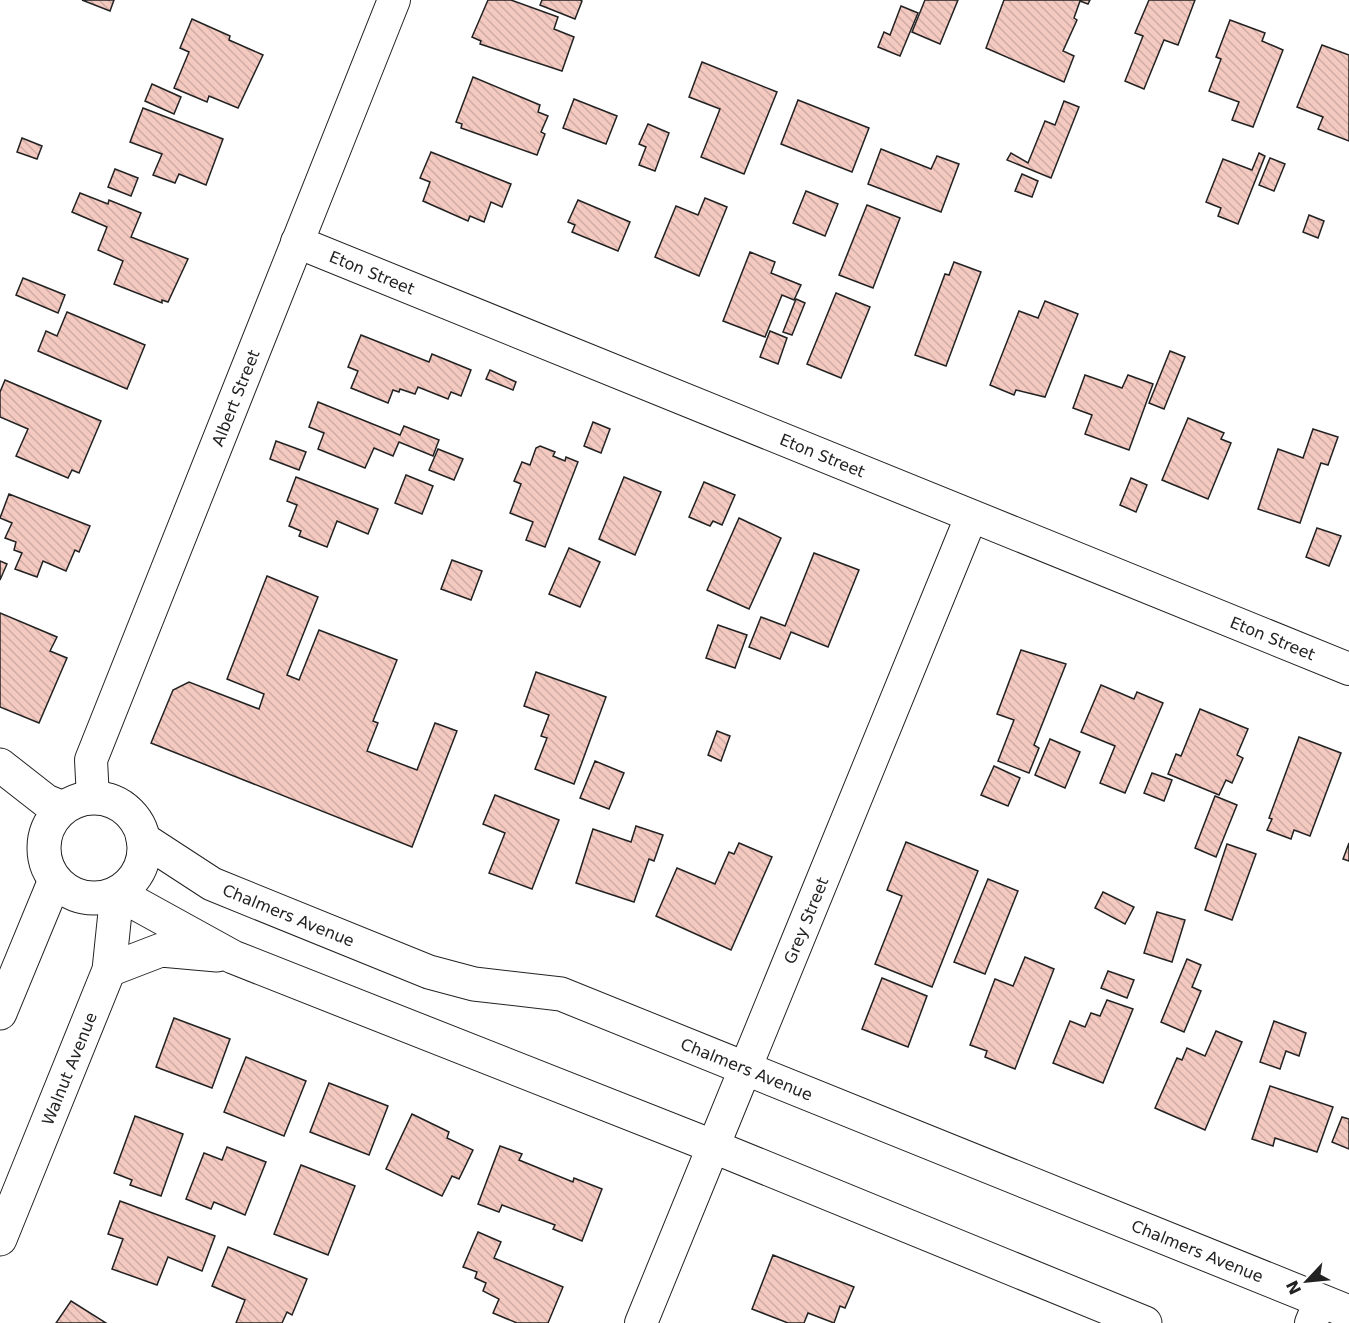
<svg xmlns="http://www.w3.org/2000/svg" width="1349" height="1323" font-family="'DejaVu Sans',sans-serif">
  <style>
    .building { fill: url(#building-back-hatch); stroke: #222; stroke-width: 1.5 }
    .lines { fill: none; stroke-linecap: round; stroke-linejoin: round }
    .street-casing { stroke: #222; stroke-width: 34 }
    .secondary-casing { stroke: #222; stroke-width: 35 }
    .street { stroke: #fff; stroke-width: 32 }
    .secondary { stroke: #fff; stroke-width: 33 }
    .labels { text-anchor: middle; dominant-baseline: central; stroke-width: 4.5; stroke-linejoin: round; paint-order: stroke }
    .street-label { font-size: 16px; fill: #222; stroke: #fff }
  </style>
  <defs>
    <pattern id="building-back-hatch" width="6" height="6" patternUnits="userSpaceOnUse" patternTransform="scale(1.5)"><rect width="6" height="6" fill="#f3c9c0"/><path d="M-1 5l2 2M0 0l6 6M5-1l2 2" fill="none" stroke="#d0aca5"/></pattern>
  </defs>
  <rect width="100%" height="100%" fill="#fff"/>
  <g class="building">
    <polygon points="82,0 114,0 110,11"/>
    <polygon points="488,0 511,0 558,17 554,29 574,37 562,71 480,44 481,41 472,37"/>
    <polygon points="542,0 580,0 582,1 575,19 540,5"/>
    <polygon points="925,0 958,0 940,44 912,32"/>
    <polygon points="1004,0 1090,0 1088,4 1080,1 1074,18 1077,20 1063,51 1074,56 1064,82 986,48"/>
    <polygon points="1149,0 1195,0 1178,45 1164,40 1144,89 1125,81 1143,36 1135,33"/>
    <polygon points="901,6 918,13 900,56 878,47 884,32 890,35"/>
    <polygon points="192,19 230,36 229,40 263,55 238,108 209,96 207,102 174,88 189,52 180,48"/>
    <polygon points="1230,20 1265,33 1262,41 1283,50 1253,127 1232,120 1239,102 1209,91 1221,59 1216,57"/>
    <polygon points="1322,45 1349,55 1349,141 1318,129 1323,117 1297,107"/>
    <polygon points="702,62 777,92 744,174 701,157 720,109 689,97"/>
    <polygon points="473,77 540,105 538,112 548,116 541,132 545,134 537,155 461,128 462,124 456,122"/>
    <polygon points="152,84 181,97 174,114 145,101"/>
    <polygon points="574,99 617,116 606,144 563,128"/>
    <polygon points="798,100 869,128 852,172 781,144"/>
    <polygon points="1064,101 1079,107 1051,178 1007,160 1011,153 1028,163 1045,121 1055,125"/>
    <polygon points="143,108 223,139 206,185 179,174 175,183 153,175 162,154 130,142"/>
    <polygon points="648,124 669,133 655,171 639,165 646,147 639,144"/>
    <polygon points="22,138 42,146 37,159 17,152"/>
    <polygon points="881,149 931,169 937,156 959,164 941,212 868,184"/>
    <polygon points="431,152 511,184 502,207 491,202 484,222 470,216 468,221 423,201 430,182 420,178"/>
    <polygon points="1259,153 1265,156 1238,224 1218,216 1221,208 1206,202 1223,159 1252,170"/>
    <polygon points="1270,158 1285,164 1274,191 1259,185"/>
    <polygon points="115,169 138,178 131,196 108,187"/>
    <polygon points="1022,174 1038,181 1032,197 1015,191"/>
    <polygon points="806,191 838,204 825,236 793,223"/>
    <polygon points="80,193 108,204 109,200 141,213 131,237 188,259 168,302 162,300 162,303 114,284 123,261 98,250 107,227 72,212"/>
    <polygon points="705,198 727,207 699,276 655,257 676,206 698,215"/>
    <polygon points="578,200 630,222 618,251 572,232 575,225 568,222"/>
    <polygon points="867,205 900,218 873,288 839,275"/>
    <polygon points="1309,215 1324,221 1318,238 1303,232"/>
    <polygon points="750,252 775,262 771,273 801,285 794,300 782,295 765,337 723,321"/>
    <polygon points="954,262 981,272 946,366 915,355 945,274 949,275"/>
    <polygon points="23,278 65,295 58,313 16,295"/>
    <polygon points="836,293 870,307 841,378 807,364"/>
    <polygon points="796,299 805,303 792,335 783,332"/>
    <polygon points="1045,301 1078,314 1045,397 1016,390 1014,395 990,385 1019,311 1038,318"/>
    <polygon points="67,312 145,345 127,389 38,351 46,331 57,336"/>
    <polygon points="770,331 787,338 778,364 760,357"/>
    <polygon points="361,335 429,362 432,354 471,370 461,396 451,392 448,399 418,387 415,394 400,389 399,392 393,390 388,403 351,388 358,371 348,367"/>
    <polygon points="1170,351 1185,357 1164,409 1149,403"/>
    <polygon points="490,370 516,382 513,390 486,379"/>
    <polygon points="1085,375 1122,388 1128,375 1153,384 1129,450 1085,434 1092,415 1073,408"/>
    <polygon points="5,380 101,421 79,473 72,470 68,478 16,456 28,429 0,417 0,392"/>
    <polygon points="318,402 400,435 404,426 439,440 433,456 399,442 393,456 374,448 365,468 318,449 324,433 309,427"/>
    <polygon points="1188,418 1224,433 1221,439 1231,443 1208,499 1162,480"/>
    <polygon points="593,422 610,429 601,453 584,446"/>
    <polygon points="1313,429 1338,437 1328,465 1321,463 1300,523 1258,509 1278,449 1303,458"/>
    <polygon points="276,441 306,452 299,470 270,459"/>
    <polygon points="540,446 555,452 553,456 565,461 566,457 578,462 545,547 526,540 533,522 510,513 521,484 514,481 522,462 530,465 536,448"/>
    <polygon points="438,449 463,459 454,480 429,470"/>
    <polygon points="406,475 433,486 422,514 395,503"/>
    <polygon points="296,477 378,509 368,534 337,521 327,547 299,536 301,531 289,526 297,505 287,501"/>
    <polygon points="624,477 661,492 635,555 599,539"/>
    <polygon points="1131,478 1147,485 1136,512 1120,505"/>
    <polygon points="704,482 735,495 722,525 713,521 710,526 689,517"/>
    <polygon points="9,494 90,526 79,552 75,550 66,571 43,561 37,577 15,569 22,553 14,550 16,542 5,538 12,523 0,518"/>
    <polygon points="739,518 781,538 749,609 707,590"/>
    <polygon points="1317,528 1341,536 1329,566 1306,557"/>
    <polygon points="569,548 600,562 580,607 549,594"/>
    <polygon points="814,553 859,570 828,647 791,632 780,659 749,647 761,617 785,626"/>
    <polygon points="452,560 482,571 471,600 441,589"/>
    <polygon points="0,561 7,564 0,580"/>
    <polygon points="267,576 318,597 287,675 299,680 319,630 397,660 373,721 378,723 367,751 417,770 435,723 457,731 412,847 151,743 173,690 189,682 259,709 264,694 227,679"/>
    <polygon points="0,613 57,637 50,651 67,658 39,723 0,707"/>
    <polygon points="718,625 747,635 735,668 706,658"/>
    <polygon points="1021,650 1066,664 1034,745 1039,748 1029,773 998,761 1014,720 997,714"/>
    <polygon points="536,672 606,697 574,784 535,769 547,738 541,736 549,715 524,706"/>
    <polygon points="1101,685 1134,699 1137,692 1163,703 1125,793 1100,783 1115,746 1081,732"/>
    <polygon points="1200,709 1248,729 1237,755 1243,758 1232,783 1226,780 1219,795 1168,774 1176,754 1181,756"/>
    <polygon points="717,731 730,736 721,761 708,755"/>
    <polygon points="1299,737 1341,753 1310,836 1294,830 1291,839 1267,830 1272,819 1269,818"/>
    <polygon points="1050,739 1080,752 1065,788 1035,775"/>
    <polygon points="595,761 624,773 609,809 580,798"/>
    <polygon points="994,766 1020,778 1008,806 981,795"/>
    <polygon points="1152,773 1172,780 1164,801 1144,793"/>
    <polygon points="495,795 559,820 532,889 489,873 505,833 483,824"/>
    <polygon points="1215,796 1237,805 1216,857 1195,848"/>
    <polygon points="636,826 663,835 654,861 649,859 634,902 576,883 593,829 631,842"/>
    <polygon points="906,842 978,871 932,987 875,964 902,896 887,890"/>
    <polygon points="739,843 772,857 731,950 656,916 677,868 715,884 729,852 734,854"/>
    <polygon points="1349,843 1349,861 1343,859"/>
    <polygon points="1227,844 1256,854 1232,920 1205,910"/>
    <polygon points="988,879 1018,891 985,974 954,962"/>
    <polygon points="1103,892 1134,907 1125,924 1095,908"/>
    <polygon points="1157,912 1185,920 1172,962 1144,953"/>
    <polygon points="1025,957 1054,969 1015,1069 985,1057 987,1051 970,1045 995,979 1013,986"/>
    <polygon points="1187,959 1201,965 1192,987 1201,991 1184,1032 1161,1022"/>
    <polygon points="1108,971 1134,980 1127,998 1101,988"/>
    <polygon points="882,978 927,996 908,1047 862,1029"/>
    <polygon points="1107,1000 1133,1009 1103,1083 1053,1063 1070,1021 1085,1027 1091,1013 1100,1016"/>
    <polygon points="174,1018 230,1039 212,1088 156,1067"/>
    <polygon points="1274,1021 1306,1033 1299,1056 1286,1051 1280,1069 1260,1062"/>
    <polygon points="1216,1031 1242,1042 1205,1130 1155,1108 1177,1058 1182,1060 1187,1048 1205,1056"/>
    <polygon points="246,1057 306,1081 284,1136 224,1112"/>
    <polygon points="329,1083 388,1106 369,1155 310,1132"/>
    <polygon points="1270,1086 1333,1107 1317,1152 1275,1138 1273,1146 1252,1139"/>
    <polygon points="412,1114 449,1132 447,1138 473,1150 459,1179 452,1176 442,1196 386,1169"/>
    <polygon points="135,1116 183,1134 161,1196 130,1185 132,1180 114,1173"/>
    <polygon points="1342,1117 1349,1119 1349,1149 1332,1142"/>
    <polygon points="500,1146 522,1154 519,1160 573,1182 574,1178 602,1189 582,1241 553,1229 555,1225 502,1205 499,1212 478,1204"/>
    <polygon points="227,1147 266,1162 245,1215 214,1202 211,1209 186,1199 204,1153 222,1160"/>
    <polygon points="301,1165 355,1186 328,1255 274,1234"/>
    <polygon points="120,1201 215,1236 202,1271 168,1257 157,1285 112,1269 123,1239 108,1234"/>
    <polygon points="478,1232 501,1242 494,1258 563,1287 548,1323 517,1323 493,1313 499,1299 483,1291 486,1283 475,1278 477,1272 463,1267"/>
    <polygon points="228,1247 307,1279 292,1315 287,1312 282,1323 236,1323 245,1300 212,1286"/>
    <polygon points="773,1255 854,1287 845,1308 840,1306 834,1323 808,1313 804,1323 788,1323 752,1309"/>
    <polygon points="71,1301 106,1323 56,1323"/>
  </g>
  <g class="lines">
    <defs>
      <g id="street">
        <path id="s1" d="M 297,242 L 1349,669"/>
        <path id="s2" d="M 93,798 L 91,760 L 394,0"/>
        <path id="s3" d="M 641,1323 L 971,517"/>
        <polyline points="1311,1323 1320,1301"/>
      </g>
      <g id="secondary">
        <polyline points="0,765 46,801 63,808"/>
        <circle cx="94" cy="848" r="50"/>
        <path id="s4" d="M 143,839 L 212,884 L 429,972 L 474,984 L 561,994 L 1349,1312"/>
        <polyline points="109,970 161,950 217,955"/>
        <polyline points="0,1013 55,880"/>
        <path id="s5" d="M 0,1239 L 109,970 L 117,893 L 233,957 L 712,1146 L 1145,1323"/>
      </g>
    </defs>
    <use href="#street" class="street-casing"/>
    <use href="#secondary" class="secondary-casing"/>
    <use href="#street" class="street"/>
    <use href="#secondary" class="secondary"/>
  </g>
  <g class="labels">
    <g class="street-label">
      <text stroke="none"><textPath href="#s1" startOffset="81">Eton Street</textPath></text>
      <text stroke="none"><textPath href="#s2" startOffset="428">Albert Street</textPath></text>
      <text stroke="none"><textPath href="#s1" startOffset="567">Eton Street</textPath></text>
      <text stroke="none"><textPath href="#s1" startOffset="1053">Eton Street</textPath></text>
      <text stroke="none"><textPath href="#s4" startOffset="165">Chalmers Avenue</textPath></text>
      <text stroke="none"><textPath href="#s3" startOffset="435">Grey Street</textPath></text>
      <text stroke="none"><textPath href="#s4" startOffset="651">Chalmers Avenue</textPath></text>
      <text stroke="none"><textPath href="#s5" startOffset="184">Walnut Avenue</textPath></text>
      <text stroke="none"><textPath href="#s4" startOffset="1137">Chalmers Avenue</textPath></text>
    </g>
  </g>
  <g transform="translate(1307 1281) rotate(244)" stroke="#ffffff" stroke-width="4.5" paint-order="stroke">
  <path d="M0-4.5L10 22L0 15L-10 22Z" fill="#222222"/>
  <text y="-9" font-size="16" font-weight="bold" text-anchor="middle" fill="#222222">N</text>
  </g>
</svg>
